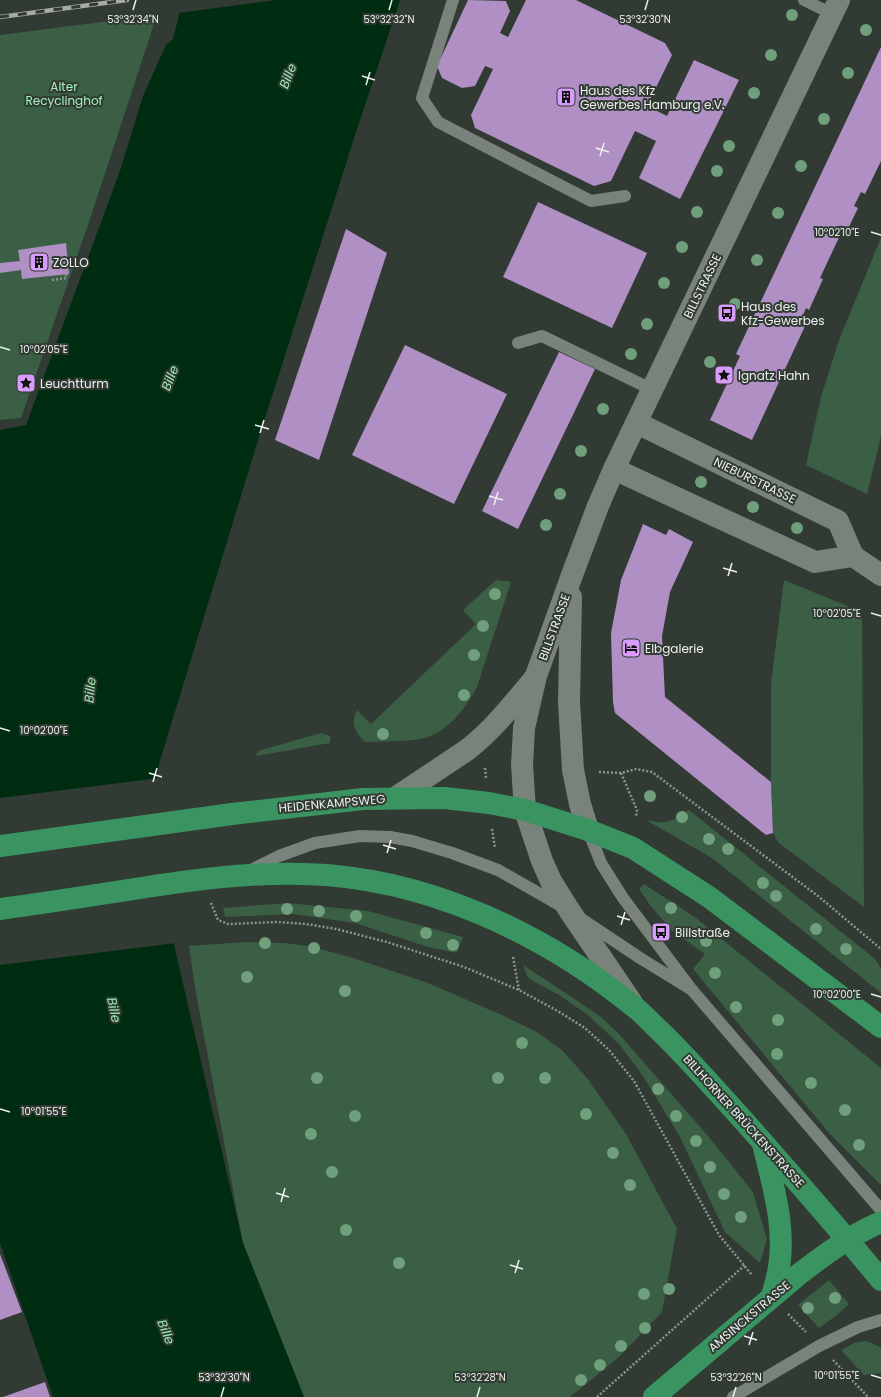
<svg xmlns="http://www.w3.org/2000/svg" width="881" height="1397" font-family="Poppins,sans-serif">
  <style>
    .green { fill: #3a5f44 }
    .water { fill: #002c11 }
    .pier { fill: #313a33 }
    .building { fill: #b08fc5 }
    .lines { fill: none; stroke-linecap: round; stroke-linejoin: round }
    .path { stroke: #8e958f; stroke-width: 2.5; stroke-dasharray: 2 2; stroke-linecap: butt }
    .lane { stroke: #79837b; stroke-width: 12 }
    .street { stroke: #79837b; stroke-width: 22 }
    .secondary { stroke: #79837b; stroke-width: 22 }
    .primary { stroke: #3a9462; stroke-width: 22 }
    .rail-casing { stroke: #a5aba6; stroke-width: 4.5 }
    .rail { stroke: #313a33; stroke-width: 3; stroke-dasharray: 9; stroke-linecap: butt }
    .tree { fill: #6f9f7b }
    .ticks { fill: none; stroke: #ecf1ed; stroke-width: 1.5 }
    .labels { text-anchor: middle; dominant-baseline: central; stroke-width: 4; stroke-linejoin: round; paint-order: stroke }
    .park-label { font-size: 12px; fill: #a1f2b6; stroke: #313a33 }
    .poi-label { font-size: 12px; fill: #ecf1ed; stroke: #313a33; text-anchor: start }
    .street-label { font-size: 12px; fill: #ecf1ed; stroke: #313a33 }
    .water-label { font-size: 13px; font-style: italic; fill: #99eaae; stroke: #313a33 }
    .ticks-label { font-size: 10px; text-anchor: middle; fill: #ecf1ed; stroke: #313a33; stroke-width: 4; stroke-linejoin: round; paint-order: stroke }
  </style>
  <rect width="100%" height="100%" fill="#313a33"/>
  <g class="green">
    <polygon points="157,15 88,225 21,418 0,420 0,35"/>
    <polygon points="881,238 881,436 867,494 806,465 821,397 839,340"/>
    <path d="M 496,580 L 511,582 L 477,687 C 465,709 446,735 420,739 C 402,742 383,741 365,742 C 355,732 350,723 357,710 L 371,724 L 476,624 L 463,610 Z"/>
    <polygon points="784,580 862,612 864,907 779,843 773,833 771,782 771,684"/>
    <polygon points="321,733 330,736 330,743 256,756 258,751"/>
    <path d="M 689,810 L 874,958 L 881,968 L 881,993 L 712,858 L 646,820 C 668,825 671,822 689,810 Z"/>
    <polygon points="644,884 696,918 881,1068 881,1185 829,1133 693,969 705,954 671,930 650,905 639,889"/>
    <polygon points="288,903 368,911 463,937 457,953 428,947 355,923 293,914 225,917 223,908"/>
    <polygon points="245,942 284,943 308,946 350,957 428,983 504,1016 537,1032 563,1051 587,1078 626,1134 677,1229 662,1312 619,1357 570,1397 304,1397 243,1243 195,988 189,946"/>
    <polygon points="523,965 582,1004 601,1017 619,1034 708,1136 753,1192 767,1239 760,1263 725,1232 680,1137 643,1076 619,1044 588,1015 559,995 531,980 527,976"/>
    <polygon points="829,1280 849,1304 837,1315 819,1328 798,1305"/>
    <polygon points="866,1341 872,1343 881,1348 881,1373 864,1375 841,1350 854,1343"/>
  </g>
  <polygon class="water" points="183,0 400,0 357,129 259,437 159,764 148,832 243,1243 304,1397 53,1397 0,1243 0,430 26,425 120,171 143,96 166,45 173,39"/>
  <g class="pier">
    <polygon points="181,0 277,0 178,13"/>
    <polygon points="159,778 151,832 176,943 0,965 0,798"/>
  </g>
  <g class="building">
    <polygon points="468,0 506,1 510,11 500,33 508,37 526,0 576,0 665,43 672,55 647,106 667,116 694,60 739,80 680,199 639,178 656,141 635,131 611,181 594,186 475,128 471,115 493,69 485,66 475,86 462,88 442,78 437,66"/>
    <polygon points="881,47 881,161 865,194 861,192 854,206 858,208 846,233 842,231 820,278 823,279 809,310 806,308 800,322 806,324 752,440 710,420 740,356 736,354"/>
    <polygon points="538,202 647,253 612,328 503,277"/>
    <polygon points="346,229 387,253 319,460 275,440"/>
    <polygon points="66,243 69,274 22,279 21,270 0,273 0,263 20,261 18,250"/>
    <polygon points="405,345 507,394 454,504 352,455"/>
    <polygon points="559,352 595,369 518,529 482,511"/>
    <polygon points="643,524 666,535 669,529 693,542 670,592 662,636 665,697 771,782 773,833 766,835 615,713 613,702 611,633 621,580"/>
    <polygon points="0,1254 22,1312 0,1320"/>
    <polygon points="45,1382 50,1397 3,1397"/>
  </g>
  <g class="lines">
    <g class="path">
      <polyline points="52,280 66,278 66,271"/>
      <polyline points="485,768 486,778"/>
      <polyline points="599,772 621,773 636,769 652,772 818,896 881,949"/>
      <polyline points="621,773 637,810 636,817"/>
      <polyline points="492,829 495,848"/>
      <polyline points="211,903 218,920 228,924 277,922 306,924 336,929 387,942 464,967 519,990 556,1010 585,1028 609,1050 634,1081 719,1235 752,1275"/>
      <polyline points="513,957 519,990"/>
      <polyline points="788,1314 806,1332"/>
      <polyline points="833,1360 868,1397"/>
      <polyline points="597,1397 745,1265"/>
    </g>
    <g class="lane">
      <polyline points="453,0 422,98 438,122 591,201 625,196"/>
      <polyline points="804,0 832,14"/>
      <polyline points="518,343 542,336 653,390"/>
      <polyline points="588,830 601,863 623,898 692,990 881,1210"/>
      <polyline points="251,870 279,856 315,843 360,836 390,837 412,841 452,853 498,870 563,907"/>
      <polyline points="580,918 640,958 692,990"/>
      <polyline points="733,1397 819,1346 858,1327 881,1320"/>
    </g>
    <g class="street">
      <polyline points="637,423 838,521 853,556 881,575"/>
      <polyline points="614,469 815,562 853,556"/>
    </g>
    <g class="secondary">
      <polyline points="571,597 569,702 573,770 580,804 588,830"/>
      <path d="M 395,798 L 467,750 C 493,730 513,704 534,679"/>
      <polyline points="632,1003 569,910 551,881 542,861 525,810 522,765 524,728 536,676 572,575 598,506 614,469 839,0"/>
    </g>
    <g class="primary">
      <polyline points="0,846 232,814 363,799 444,798 489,803 525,810 588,830 633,848 709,897 881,1027"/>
      <path d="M 0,909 C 45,903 89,896 134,889 C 191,880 248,872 305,874 C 424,877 542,932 633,1006 C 643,1013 651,1023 660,1031 C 692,1062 722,1097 752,1130 C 796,1180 839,1229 881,1280"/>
      <path d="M 763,1144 C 773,1186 787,1230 778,1273 C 776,1281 774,1289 772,1296"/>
      <path d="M 654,1397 L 798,1275 C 824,1255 851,1235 881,1222"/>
    </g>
    <defs>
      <polyline id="rail" points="0,17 127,0"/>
    </defs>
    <use href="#rail" class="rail-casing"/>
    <use href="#rail" class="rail"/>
  </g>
  <g class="tree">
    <circle cx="792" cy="15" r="6"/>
    <circle cx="866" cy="30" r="6"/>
    <circle cx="771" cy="55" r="6"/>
    <circle cx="848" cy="73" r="6"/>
    <circle cx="754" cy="93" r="6"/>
    <circle cx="824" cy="119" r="6"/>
    <circle cx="729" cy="146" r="6"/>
    <circle cx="801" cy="166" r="6"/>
    <circle cx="717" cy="171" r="6"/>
    <circle cx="697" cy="212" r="6"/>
    <circle cx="778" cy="213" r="6"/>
    <circle cx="682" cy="247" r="6"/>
    <circle cx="757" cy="260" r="6"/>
    <circle cx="664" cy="283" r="6"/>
    <circle cx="735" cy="304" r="6"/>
    <circle cx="647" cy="324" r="6"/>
    <circle cx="631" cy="354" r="6"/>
    <circle cx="710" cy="362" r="6"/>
    <circle cx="603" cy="409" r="6"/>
    <circle cx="581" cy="451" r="6"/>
    <circle cx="701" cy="482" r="6"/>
    <circle cx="560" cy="494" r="6"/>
    <circle cx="753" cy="507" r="6"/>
    <circle cx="546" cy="525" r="6"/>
    <circle cx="797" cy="528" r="6"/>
    <circle cx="495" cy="594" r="6"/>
    <circle cx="483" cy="626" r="6"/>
    <circle cx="474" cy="655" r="6"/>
    <circle cx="464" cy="695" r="6"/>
    <circle cx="383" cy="734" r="6"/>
    <circle cx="650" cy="796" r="6"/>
    <circle cx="682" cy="817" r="6"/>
    <circle cx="709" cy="839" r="6"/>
    <circle cx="728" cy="849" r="6"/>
    <circle cx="763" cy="883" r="6"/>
    <circle cx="776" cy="896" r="6"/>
    <circle cx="671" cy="908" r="6"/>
    <circle cx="287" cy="909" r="6"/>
    <circle cx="319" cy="911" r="6"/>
    <circle cx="356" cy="916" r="6"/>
    <circle cx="816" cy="929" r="6"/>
    <circle cx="426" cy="933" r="6"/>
    <circle cx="706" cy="941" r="6"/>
    <circle cx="265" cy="943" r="6"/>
    <circle cx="453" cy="945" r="6"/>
    <circle cx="314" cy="948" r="6"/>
    <circle cx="846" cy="949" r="6"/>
    <circle cx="715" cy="973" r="6"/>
    <circle cx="247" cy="977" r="6"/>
    <circle cx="345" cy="991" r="6"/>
    <circle cx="736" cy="1007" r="6"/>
    <circle cx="778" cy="1020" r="6"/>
    <circle cx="522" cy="1043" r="6"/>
    <circle cx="777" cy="1054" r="6"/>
    <circle cx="317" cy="1078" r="6"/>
    <circle cx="498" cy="1078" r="6"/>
    <circle cx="545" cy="1078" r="6"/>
    <circle cx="811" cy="1083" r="6"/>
    <circle cx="658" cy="1089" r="6"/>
    <circle cx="845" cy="1110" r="6"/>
    <circle cx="586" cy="1114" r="6"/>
    <circle cx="355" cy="1116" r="6"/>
    <circle cx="676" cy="1116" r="6"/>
    <circle cx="311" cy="1134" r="6"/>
    <circle cx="696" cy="1141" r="6"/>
    <circle cx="859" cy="1145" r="6"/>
    <circle cx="613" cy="1153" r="6"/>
    <circle cx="710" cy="1167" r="6"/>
    <circle cx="332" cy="1172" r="6"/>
    <circle cx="630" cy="1185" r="6"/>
    <circle cx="724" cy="1194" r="6"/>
    <circle cx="741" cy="1217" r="6"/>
    <circle cx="346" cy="1230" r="6"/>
    <circle cx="399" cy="1263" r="6"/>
    <circle cx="669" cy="1289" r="6"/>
    <circle cx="644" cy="1294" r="6"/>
    <circle cx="835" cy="1298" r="6"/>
    <circle cx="808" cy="1308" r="6"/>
    <circle cx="645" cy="1328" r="6"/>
    <circle cx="621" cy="1346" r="6"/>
    <circle cx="600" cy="1365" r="6"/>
    <circle cx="581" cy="1380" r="6"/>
  </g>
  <path class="ticks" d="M 133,10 L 136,0M 389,10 L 392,0M 645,10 L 648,0M 362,76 L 375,80M 366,85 L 370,72M 596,148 L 609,152M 600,156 L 604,143M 871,232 L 881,235M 0,347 L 10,350M 255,425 L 269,429M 260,433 L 264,420M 489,496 L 503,500M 494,505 L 498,492M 723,568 L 737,572M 728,576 L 732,563M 871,613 L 881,616M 0,728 L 10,731M 149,773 L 162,777M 153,782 L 157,768M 383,845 L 396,849M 387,853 L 391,840M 617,916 L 630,920M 621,925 L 625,912M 871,994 L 881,997M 0,1109 L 10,1112M 276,1193 L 289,1197M 281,1202 L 285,1188M 510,1265 L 523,1269M 515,1273 L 519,1260M 744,1336 L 757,1340M 749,1345 L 753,1332M 871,1375 L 881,1378M 221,1397 L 224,1387M 477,1397 L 480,1387M 733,1397 L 736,1387"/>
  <defs>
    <symbol id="building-square" viewBox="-11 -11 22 22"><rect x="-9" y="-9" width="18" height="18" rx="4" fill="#d79bf9" stroke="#313a33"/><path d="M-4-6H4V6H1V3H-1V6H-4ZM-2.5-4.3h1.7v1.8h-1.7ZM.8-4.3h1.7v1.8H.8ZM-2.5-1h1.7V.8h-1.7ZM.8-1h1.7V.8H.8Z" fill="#111"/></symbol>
    <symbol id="bus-square" viewBox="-11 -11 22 22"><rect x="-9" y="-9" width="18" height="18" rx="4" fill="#d79bf9" stroke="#313a33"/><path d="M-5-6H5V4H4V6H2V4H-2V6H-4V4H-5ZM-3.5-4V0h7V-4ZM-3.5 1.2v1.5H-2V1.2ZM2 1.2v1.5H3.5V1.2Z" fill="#111"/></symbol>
    <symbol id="sight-square" viewBox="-11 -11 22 22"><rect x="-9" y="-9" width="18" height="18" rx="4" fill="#d79bf9" stroke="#313a33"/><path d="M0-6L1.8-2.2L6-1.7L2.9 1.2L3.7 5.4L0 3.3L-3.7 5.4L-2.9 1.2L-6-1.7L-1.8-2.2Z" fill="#111"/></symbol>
    <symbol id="hotel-square" viewBox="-11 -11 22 22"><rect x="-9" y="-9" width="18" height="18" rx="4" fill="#d79bf9" stroke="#313a33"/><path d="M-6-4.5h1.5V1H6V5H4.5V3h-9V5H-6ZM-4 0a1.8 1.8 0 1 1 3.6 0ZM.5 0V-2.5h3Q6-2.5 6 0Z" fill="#111"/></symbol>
  </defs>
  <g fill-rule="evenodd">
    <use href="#building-square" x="555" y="86" width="22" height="22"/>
    <use href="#building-square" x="28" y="251" width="22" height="22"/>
    <use href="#bus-square" x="716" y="302" width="22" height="22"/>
    <use href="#sight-square" x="713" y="364" width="22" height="22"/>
    <use href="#sight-square" x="15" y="372" width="22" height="22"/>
    <use href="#hotel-square" x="620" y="637" width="22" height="22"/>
    <use href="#bus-square" x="650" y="921" width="22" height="22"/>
  </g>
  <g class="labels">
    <g class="park-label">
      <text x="64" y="86">Alter<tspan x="64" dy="14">Recyclinghof</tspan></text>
    </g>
    <g class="poi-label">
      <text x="580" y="90">Haus des Kfz<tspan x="580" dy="14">Gewerbes Hamburg e.V.</tspan></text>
      <text x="53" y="262">ZOLLO</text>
      <text x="741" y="306">Haus des<tspan x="741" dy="14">Kfz-Gewerbes</tspan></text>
      <text x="738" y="375">Ignatz Hahn</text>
      <text x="40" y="383">Leuchtturm</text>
      <text x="645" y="648">Elbgalerie</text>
      <text x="675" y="932">Billstraße</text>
    </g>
    <g class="street-label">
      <text transform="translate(702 286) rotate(-64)">BILLSTRASSE</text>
      <text transform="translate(755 480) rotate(26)">NIEBURSTRASSE</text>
      <text transform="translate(554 627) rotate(-70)">BILLSTRASSE</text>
      <text transform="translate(332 803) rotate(-5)">HEIDENKAMPSWEG</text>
      <text transform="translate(744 1121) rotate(48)">BILLHORNER BRÜCKENSTRASSE</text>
      <text transform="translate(749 1316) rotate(-40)">AMSINCKSTRASSE</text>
    </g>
    <g class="water-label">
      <text transform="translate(288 76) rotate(-69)">Bille</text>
      <text transform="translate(170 378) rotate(-69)">Bille</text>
      <text transform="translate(90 690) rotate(-84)">Bille</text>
      <text transform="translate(114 1010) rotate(78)">Bille</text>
      <text transform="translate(166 1332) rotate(68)">Bille</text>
    </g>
  </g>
  <g class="ticks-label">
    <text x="133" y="23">53°32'34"N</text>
    <text x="389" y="23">53°32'32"N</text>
    <text x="645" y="23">53°32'30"N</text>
    <text x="837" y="236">10°02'10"E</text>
    <text x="44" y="353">10°02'05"E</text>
    <text x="837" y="617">10°02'05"E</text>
    <text x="44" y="734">10°02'00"E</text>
    <text x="837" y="998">10°02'00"E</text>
    <text x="44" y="1115">10°01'55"E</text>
    <text x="837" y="1379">10°01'55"E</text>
    <text x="224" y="1381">53°32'30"N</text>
    <text x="480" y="1381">53°32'28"N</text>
    <text x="736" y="1381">53°32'26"N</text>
  </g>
</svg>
